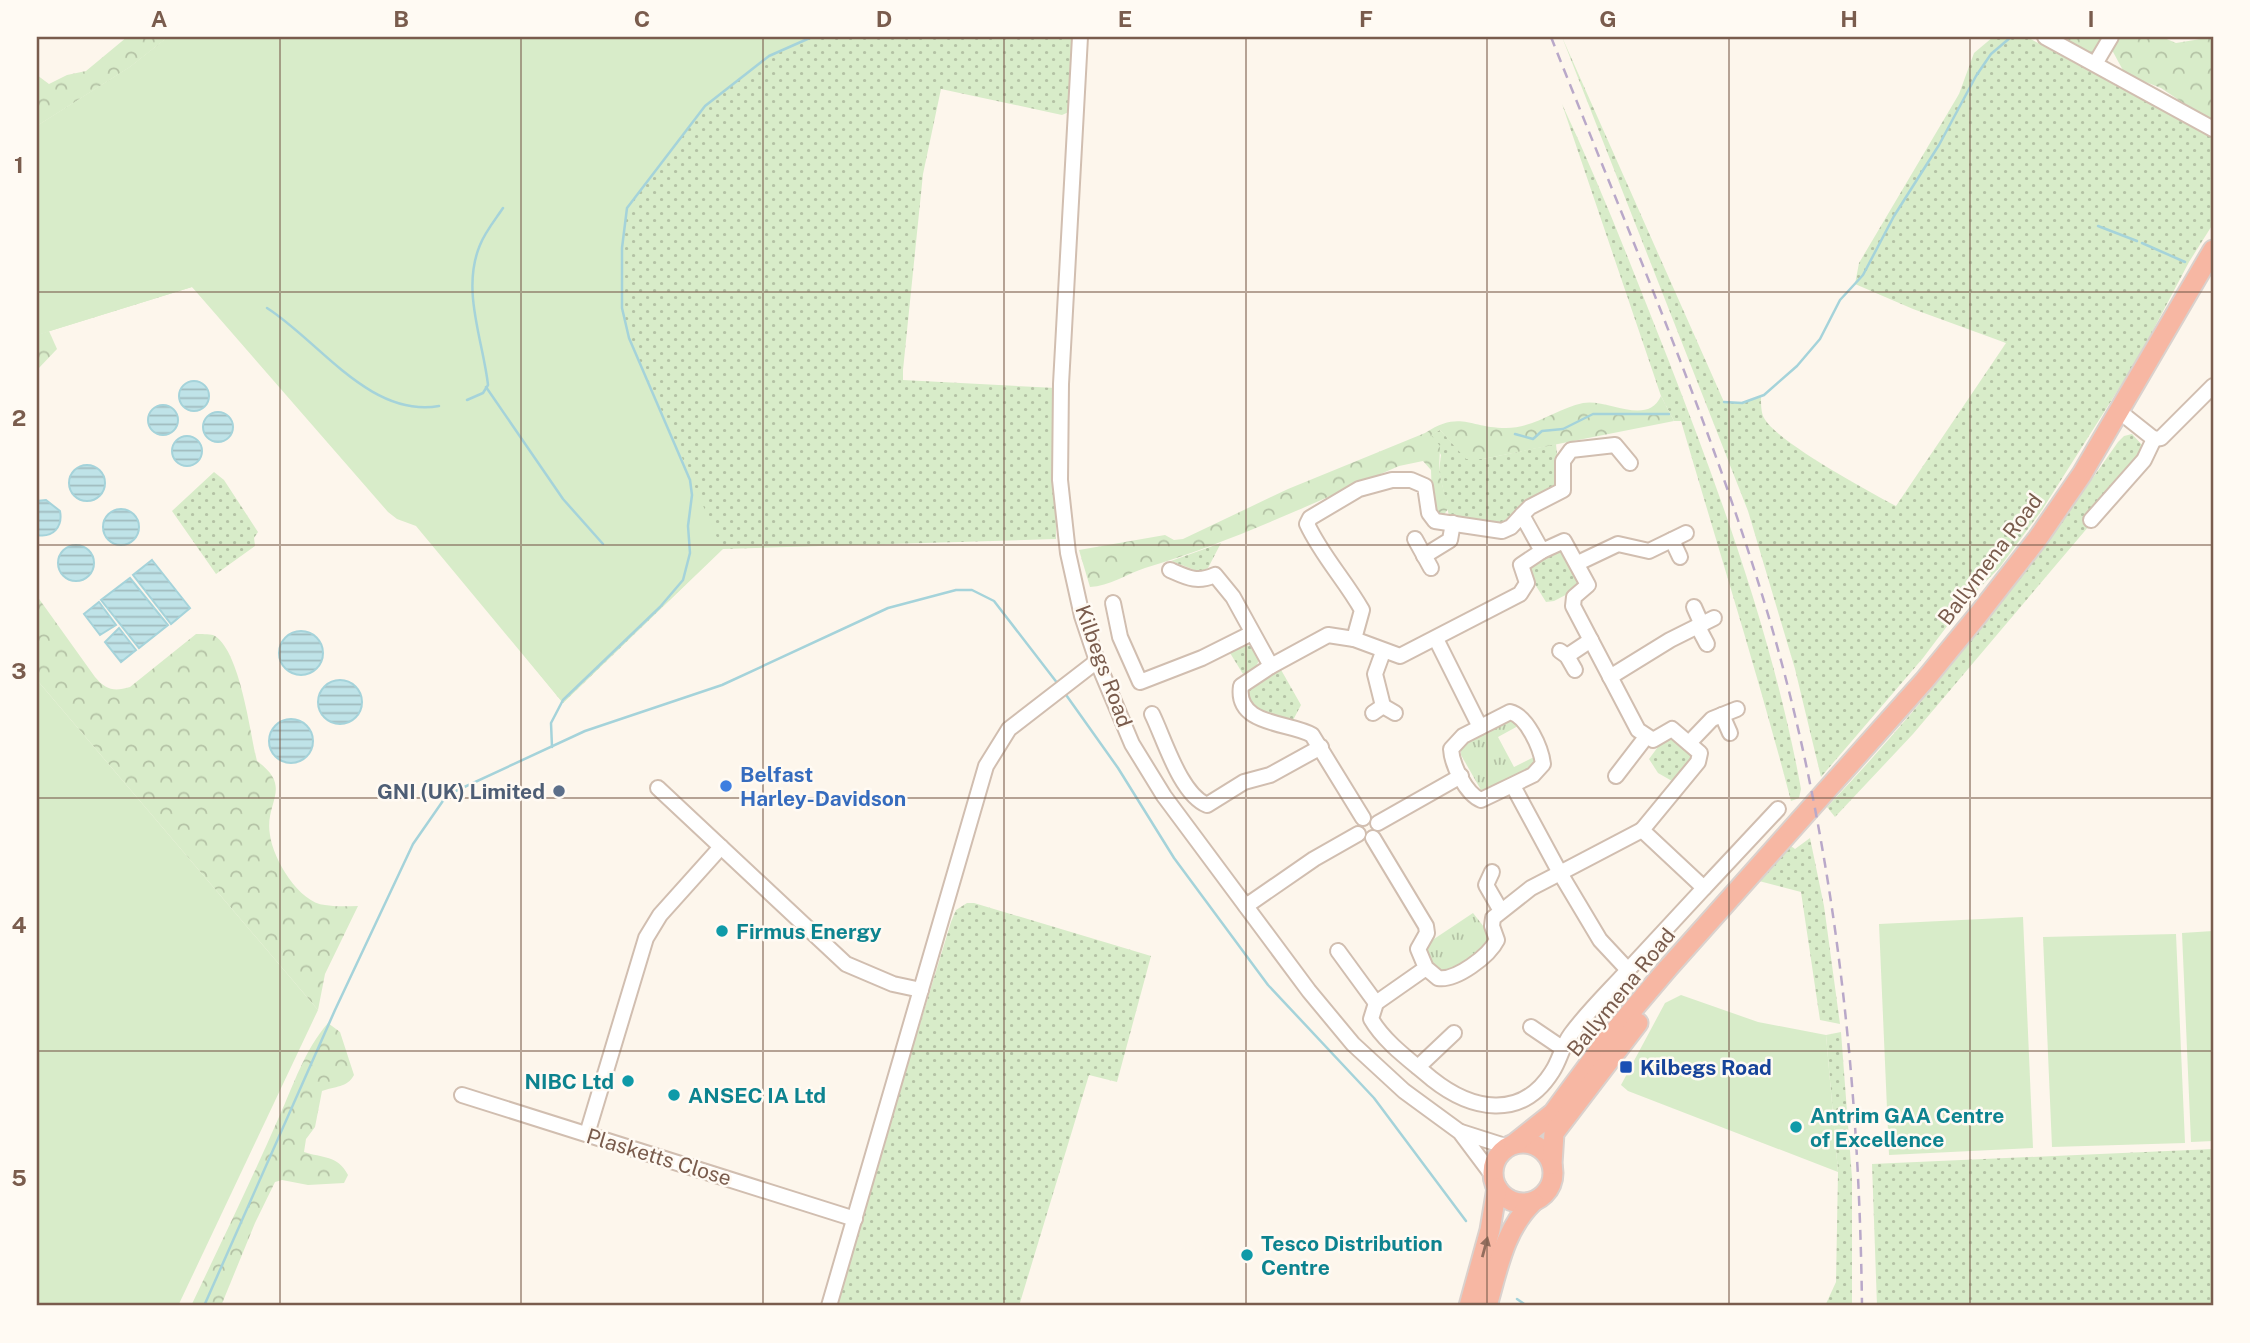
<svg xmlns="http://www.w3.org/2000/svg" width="2250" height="1343" font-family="'Public Sans',sans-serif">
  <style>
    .grass { fill: url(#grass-dots) }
    .forest { fill: url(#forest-crowns) }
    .park { fill: url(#park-tufts) }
    .pitch { fill: #d8ecc9 }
    .water { fill: url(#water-rules); stroke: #a5d3da; stroke-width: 2 }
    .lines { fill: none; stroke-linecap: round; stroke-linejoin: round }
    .stream { stroke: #a5d3da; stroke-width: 2.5 }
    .minor-casing { stroke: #d1beb0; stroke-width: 18 }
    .highway-casing { stroke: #dad1cd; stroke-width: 23 }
    .minor { stroke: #fff; stroke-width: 14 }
    .highway { stroke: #f7b7a3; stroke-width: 19 }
    .rail { stroke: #b9a8c9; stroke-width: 2.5; stroke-dasharray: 10 7; stroke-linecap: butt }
    .oneway { fill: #936e5e }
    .grid { fill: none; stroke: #7a5c4d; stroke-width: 2; stroke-opacity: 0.55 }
    .shop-dot { fill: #3f7fe0; stroke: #fffaf3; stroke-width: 2.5 }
    .service-dot { fill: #5c6f8a; stroke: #fffaf3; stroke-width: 2.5 }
    .culture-dot { fill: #0f9aa8; stroke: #fffaf3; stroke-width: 2.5 }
    .transit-dot { fill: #1a4fb4; stroke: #fffaf3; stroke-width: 2.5 }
    .labels { text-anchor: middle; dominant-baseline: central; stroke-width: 5; stroke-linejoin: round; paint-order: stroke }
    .street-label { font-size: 21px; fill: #7a5c4d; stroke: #fffaf3 }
    .shop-label { font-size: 21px; font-weight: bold; fill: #366cbe; stroke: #fffaf3; text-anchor: start }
    .service-label { font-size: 21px; font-weight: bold; fill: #4e5e75; stroke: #fffaf3; text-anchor: end }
    .culture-label { font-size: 21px; font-weight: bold; fill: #0d838f; stroke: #fffaf3; text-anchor: start }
    .transit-label { font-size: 21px; font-weight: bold; fill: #164399; stroke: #fffaf3; text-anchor: start }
    .neatline { fill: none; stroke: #7a5c4d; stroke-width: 2.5 }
    .grid-label { font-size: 23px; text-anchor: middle; font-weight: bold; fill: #7a5c4d }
  </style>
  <defs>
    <pattern id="grass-dots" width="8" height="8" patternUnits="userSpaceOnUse" patternTransform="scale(1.75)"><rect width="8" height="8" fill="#d8ecc9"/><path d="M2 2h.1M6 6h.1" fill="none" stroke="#b4c2a5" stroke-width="1.8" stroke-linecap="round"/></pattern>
    <pattern id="forest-crowns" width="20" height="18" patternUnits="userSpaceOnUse" patternTransform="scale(1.75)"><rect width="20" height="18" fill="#d8ecc9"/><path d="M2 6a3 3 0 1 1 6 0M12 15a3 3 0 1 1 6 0" fill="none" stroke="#b4c2a5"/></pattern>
    <pattern id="park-tufts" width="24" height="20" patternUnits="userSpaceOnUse" patternTransform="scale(1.75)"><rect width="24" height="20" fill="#d8ecc9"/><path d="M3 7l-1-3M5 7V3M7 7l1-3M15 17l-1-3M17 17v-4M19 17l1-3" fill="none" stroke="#b4c2a5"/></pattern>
    <pattern id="water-rules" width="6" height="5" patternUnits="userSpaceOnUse" patternTransform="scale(1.75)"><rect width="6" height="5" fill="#bfe3e8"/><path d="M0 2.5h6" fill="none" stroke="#a0bbbe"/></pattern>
  </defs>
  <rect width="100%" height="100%" fill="#fdf6ec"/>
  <g class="grass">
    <polygon points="168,37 1074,37 1071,111 1062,115 941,89 923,174 903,370 903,380 1056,388 1056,539 723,549 563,703 252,322 192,287 37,335 37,126 130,67"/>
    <path d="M 1562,37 L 1724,402 L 1742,403 L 1761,397 C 1761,403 1761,413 1764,418 C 1777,442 1868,491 1896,506 L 2006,343 L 1913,309 L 1855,284 L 1859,263 L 1959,94 L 1974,53 L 1993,37 L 2027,37 L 2213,138 L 2213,224 L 2189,262 L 2139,357 L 2042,510 L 2000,567 L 1963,605 L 1923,658 L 1821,777 L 1795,669 L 1748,511 Z"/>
    <path d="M 1562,104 C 1601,187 1634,273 1668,359 C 1722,498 1774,641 1801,789 L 1799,798 L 1791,801 C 1758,674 1718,548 1681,421 L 1674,421 L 1661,396 Z"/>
    <polygon points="1440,430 1467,459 1483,459 1556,444 1560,483 1501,525 1449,516 1439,471 1441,455 1430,435"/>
    <path d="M 2132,434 L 2143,446 L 2139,455 L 2089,526 L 1913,734 L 1835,817 L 1827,807 C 1937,691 2027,573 2118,442 L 2124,436 Z"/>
    <polygon points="214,472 224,480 258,532 254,538 255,546 216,574 172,511"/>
    <polygon points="1221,543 1208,568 1200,572 1171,561"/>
    <polygon points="1561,551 1581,583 1579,588 1554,601 1546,602 1528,573 1534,564"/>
    <polygon points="1244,645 1251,646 1259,660 1256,667 1243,674 1230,653"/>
    <path d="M 1280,668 L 1301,705 L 1291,724 C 1273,719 1248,713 1247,690 Z"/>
    <polygon points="1670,737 1692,752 1693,760 1672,781 1658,773 1649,759 1663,740"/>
    <polygon points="1810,838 1824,906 1840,1024 1820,1020 1801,892 1759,881 1791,846 1795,849"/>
    <polygon points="967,903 974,903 1151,956 1117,1082 1089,1075 1019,1306 834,1306 951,922 956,910"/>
    <polygon points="1841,1032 1852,1178 1852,1306 1825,1306 1836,1282 1838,1172 1826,1035"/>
    <polygon points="2213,1149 2213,1306 1877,1306 1872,1164"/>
  </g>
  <g class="forest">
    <polygon points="127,37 168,37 130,67 37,126 37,75 49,84 67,75 86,71"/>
    <polygon points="2055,37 2107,37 2094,59"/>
    <polygon points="2118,37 2162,37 2176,43 2213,37 2213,123 2161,88 2125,74 2112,50"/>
    <polygon points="49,331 57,349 37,370 37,335"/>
    <path d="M 1661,396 L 1674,421 L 1483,459 L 1466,459 L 1440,430 L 1431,435 L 1440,446 L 1439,471 L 1448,509 L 1443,516 L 1437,512 L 1432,498 L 1431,470 L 1423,461 L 1399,466 C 1315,502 1232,542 1145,568 C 1127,574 1109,586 1090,587 L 1079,550 L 1165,535 L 1174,540 L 1183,539 L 1288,489 L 1425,433 C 1461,410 1468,428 1506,428 C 1534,428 1556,409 1583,403 C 1607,398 1647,427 1661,396 Z"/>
    <path d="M 37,596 L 95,677 C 106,690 114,692 130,687 L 196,634 C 201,634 209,634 213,635 C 240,648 250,733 257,761 C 294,788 264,802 270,835 C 273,859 299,903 325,905 C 336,907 347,906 358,906 L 325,974 L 318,1010 L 37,680 Z"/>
    <path d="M 328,1023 L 340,1032 L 354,1075 C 347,1088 335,1086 322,1091 L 315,1127 L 306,1139 L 304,1152 C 322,1158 338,1155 348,1175 L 344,1183 L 308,1185 L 282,1180 L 275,1182 L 255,1223 L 221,1306 L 191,1306 C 221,1243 251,1181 279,1117 C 294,1084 304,1051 328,1023 Z"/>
  </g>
  <g class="park">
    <polygon points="1513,717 1518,726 1498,737 1514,767 1534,757 1536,764 1491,789 1481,790 1461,755 1461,747"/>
    <polygon points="1473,913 1491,936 1490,943 1451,973 1438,971 1426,952 1425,945"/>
  </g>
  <g class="pitch">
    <polygon points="168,37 812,37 769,56 705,106 627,208 621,258 621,310 629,336 722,549 563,703 416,526 397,519 388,512 192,287 37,335 37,126 130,67"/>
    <polygon points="37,680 318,1010 178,1306 37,1306"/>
    <polygon points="2023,917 2033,1148 1889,1155 1879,924"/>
    <polygon points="2213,931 2213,1141 2191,1142 2182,933"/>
    <polygon points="2176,934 2185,1143 2052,1147 2043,937"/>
    <polygon points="1681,995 1758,1022 1826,1035 1838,1172 1628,1091 1621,1085 1665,1003"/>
  </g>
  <g class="water">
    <circle cx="194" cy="396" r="15"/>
    <circle cx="163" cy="420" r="15"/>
    <circle cx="218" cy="427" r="15"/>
    <circle cx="187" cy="451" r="15"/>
    <circle cx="87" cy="483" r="18"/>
    <path d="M 46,500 L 60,511 C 63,527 53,538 37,535 L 37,501 Z"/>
    <circle cx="121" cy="527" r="18"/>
    <circle cx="76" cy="563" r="18"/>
    <polygon points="152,560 190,608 171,624 133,575"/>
    <polygon points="130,578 168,625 139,648 101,600"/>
    <polygon points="99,602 116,625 100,635 84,614"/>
    <polygon points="119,628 136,650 121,662 105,642"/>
    <circle cx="301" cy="653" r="22"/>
    <circle cx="340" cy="702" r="22"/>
    <circle cx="291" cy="741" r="22"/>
  </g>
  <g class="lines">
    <g class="stream">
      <polyline points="2098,226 2137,241"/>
      <polyline points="2142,243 2185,262"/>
      <path d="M 267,308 C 319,341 370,418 439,406"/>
      <polyline points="486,387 563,499 603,544"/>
      <path d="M 467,400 L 483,393 L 488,385 C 483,340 461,290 480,245 C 485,232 495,220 503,208"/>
      <polyline points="1724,402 1742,403 1764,395 1797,366 1820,339 1840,300 1863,275 1894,216 1939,145 1976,76 1991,54 2011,37"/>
      <polyline points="1515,434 1533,439 1542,431 1563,429 1593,414 1669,414"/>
      <polyline points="1064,692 1118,768 1174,858 1268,985 1374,1098 1466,1221"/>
      <polyline points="552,747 551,723 563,700 660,607 683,580 690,553 688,526 692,495 690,480 629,338 622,308 622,248 627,208 705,106 769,56 812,37"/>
      <polyline points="1517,1299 1527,1306"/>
      <polyline points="204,1306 335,1010 413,844 447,795 585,731 722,685 888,608 956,590 972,590 994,601 1058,684"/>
    </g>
    <defs>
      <g id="minor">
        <polyline points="1080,37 1061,384 1060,480 1068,553 1082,616 1097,661 1132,744 1164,796 1309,991 1353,1044 1404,1091 1460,1132 1493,1176"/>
        <polyline points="2045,37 2213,129"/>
        <polyline points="2095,64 2111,37"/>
        <polyline points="2120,412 2154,439 2161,438 2213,386"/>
        <path d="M 1392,480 L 1411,480 L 1425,486 L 1429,513 L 1435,521 L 1502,531 L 1511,527 L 1522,515 L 1542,551 L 1521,565 L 1527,583 L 1520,594 L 1400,656 L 1354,639 L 1362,610 C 1345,580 1322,556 1307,524 L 1310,518 L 1359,489 Z"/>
        <polyline points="1522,515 1530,507 1563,490 1563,461 1571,450 1615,445 1630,463"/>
        <polyline points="2091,520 2144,460 2154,439"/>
        <polyline points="1415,539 1431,568"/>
        <polyline points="1672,540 1680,557"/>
        <polyline points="1542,551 1564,541 1588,585 1574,597 1573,606 1638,730 1653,740 1672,729 1700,753 1698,762 1642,830 1704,888 1778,809"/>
        <polyline points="1424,556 1450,540 1453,523"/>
        <polyline points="1578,563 1618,544 1649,551 1686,533"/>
        <path d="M 1170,570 C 1188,578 1197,583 1215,575 L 1233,597 L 1271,666 L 1241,686 C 1235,726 1290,722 1312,735 L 1363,818"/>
        <polyline points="1113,603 1120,637 1140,682 1202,658 1252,633"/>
        <polyline points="1694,607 1702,625"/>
        <polyline points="1698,627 1707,644"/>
        <polyline points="1436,639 1480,727"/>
        <polyline points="1560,651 1567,656 1575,670"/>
        <polyline points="1567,656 1591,640"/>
        <polyline points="1271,666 1328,635 1354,639"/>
        <polyline points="1610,677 1670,640 1714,618"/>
        <polyline points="1383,706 1395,713"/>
        <path d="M 1510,712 C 1527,716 1541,748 1543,764 L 1533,775 L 1481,800 C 1466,794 1452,765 1451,749 L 1463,736 Z"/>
        <polyline points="1373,713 1383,706 1375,674 1383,652"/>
        <path d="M 1152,714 C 1164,738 1180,794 1207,805 L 1244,782 L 1270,775 L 1321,747"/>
        <polyline points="1722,715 1730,733"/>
        <polyline points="1689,743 1712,719 1737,709"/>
        <polyline points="1616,776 1646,737"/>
        <polyline points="1513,786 1560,873 1642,830"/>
        <polyline points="658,788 846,964 893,984 921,990"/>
        <polyline points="1378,823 1461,776"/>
        <path d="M 1373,838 L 1426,926 L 1427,933 L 1418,949 L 1426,968 L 1438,978 C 1456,981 1489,956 1497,940 L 1492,926 L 1493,918 L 1531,888 L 1560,873 L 1600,940 L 1628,970 C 1609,991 1588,1011 1571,1034 C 1562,1046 1560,1060 1552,1072 C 1521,1121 1471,1110 1432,1079 C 1411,1061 1385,1043 1371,1019 L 1376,1003 L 1426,968"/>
        <polyline points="1492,872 1486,885 1501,911"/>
        <polyline points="1246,906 1314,859 1358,834"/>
        <polyline points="1338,951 1376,1003"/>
        <polyline points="1628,970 1704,888"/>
        <polyline points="1531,1027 1562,1048"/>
        <polyline points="1418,1067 1454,1033"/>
        <polyline points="462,1095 855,1219"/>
        <polyline points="1461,1132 1508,1147"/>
        <polyline points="587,1134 646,938 660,915 721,847"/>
        <polyline points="829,1306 986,766 1009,729 1097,661"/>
      </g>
      <g id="highway">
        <circle cx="1523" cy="1173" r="30"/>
        <polyline points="1514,1144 1553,1113 1607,1040 1668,968 1924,681 1978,615 2038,538 2082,474 2213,250"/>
        <polyline points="1552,1164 1554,1133 1638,1023"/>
        <polyline points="1469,1306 1490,1230 1497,1188"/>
        <path d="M 1487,1306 C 1498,1268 1504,1230 1533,1202"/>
      </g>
    </defs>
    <use href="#minor" class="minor-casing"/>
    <use href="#highway" class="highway-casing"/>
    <use href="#minor" class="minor"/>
    <use href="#highway" class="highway"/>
    <path class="rail" d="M 1551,37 C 1623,219 1702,401 1760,588 C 1832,819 1859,1065 1862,1306"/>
  </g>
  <defs><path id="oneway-solid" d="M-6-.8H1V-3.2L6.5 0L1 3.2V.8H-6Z" transform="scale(1.75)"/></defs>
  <use class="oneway" href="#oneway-solid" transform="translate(1485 1247) rotate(-75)"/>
  <path class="grid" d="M 280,37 L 280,1306M 521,37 L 521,1306M 763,37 L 763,1306M 1004,37 L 1004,1306M 1246,37 L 1246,1306M 1487,37 L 1487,1306M 1729,37 L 1729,1306M 1970,37 L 1970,1306M 37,292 L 2213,292M 37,545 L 2213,545M 37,798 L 2213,798M 37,1051 L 2213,1051"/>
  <circle class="shop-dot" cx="726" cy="786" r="7"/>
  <circle class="service-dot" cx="559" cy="791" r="7"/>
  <g class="culture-dot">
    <circle cx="722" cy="931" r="7"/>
    <circle cx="628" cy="1081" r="7"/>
    <circle cx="674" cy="1095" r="7"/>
    <circle cx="1796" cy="1127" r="7"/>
    <circle cx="1247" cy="1255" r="7"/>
  </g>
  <rect class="transit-dot" x="1619" y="1060" width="14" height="14" rx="3.5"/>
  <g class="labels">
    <g class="street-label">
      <text transform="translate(1990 559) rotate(-53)">Ballymena Road</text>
      <text transform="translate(1104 666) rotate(70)">Kilbegs Road</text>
      <text transform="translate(1621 992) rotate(-51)">Ballymena Road</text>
      <text transform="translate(659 1157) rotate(17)">Plasketts Close</text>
    </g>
    <g class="shop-label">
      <text x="740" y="774">Belfast<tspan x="740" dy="24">Harley-Davidson</tspan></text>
    </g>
    <g class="service-label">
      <text x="545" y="791">GNI (UK) Limited</text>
    </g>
    <g class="culture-label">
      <text x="736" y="931">Firmus Energy</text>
      <text x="614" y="1081" text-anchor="end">NIBC Ltd</text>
      <text x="688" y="1095">ANSEC IA Ltd</text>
      <text x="1810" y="1115">Antrim GAA Centre<tspan x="1810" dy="24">of Excellence</tspan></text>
      <text x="1261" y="1243">Tesco Distribution<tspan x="1261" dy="24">Centre</tspan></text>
    </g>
    <g class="transit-label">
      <text x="1640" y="1067">Kilbegs Road</text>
    </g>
  </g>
  <rect width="2250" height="1343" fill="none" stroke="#fffaf3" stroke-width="77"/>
  <rect x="38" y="38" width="2174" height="1266" class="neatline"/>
  <g class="grid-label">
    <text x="159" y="27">A</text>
    <text x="401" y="27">B</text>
    <text x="642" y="27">C</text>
    <text x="884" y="27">D</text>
    <text x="1125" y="27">E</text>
    <text x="1366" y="27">F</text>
    <text x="1608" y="27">G</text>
    <text x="1849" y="27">H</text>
    <text x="2091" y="27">I</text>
    <text x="19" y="173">1</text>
    <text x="19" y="426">2</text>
    <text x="19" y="679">3</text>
    <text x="19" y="933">4</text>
    <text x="19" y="1186">5</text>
  </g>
</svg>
